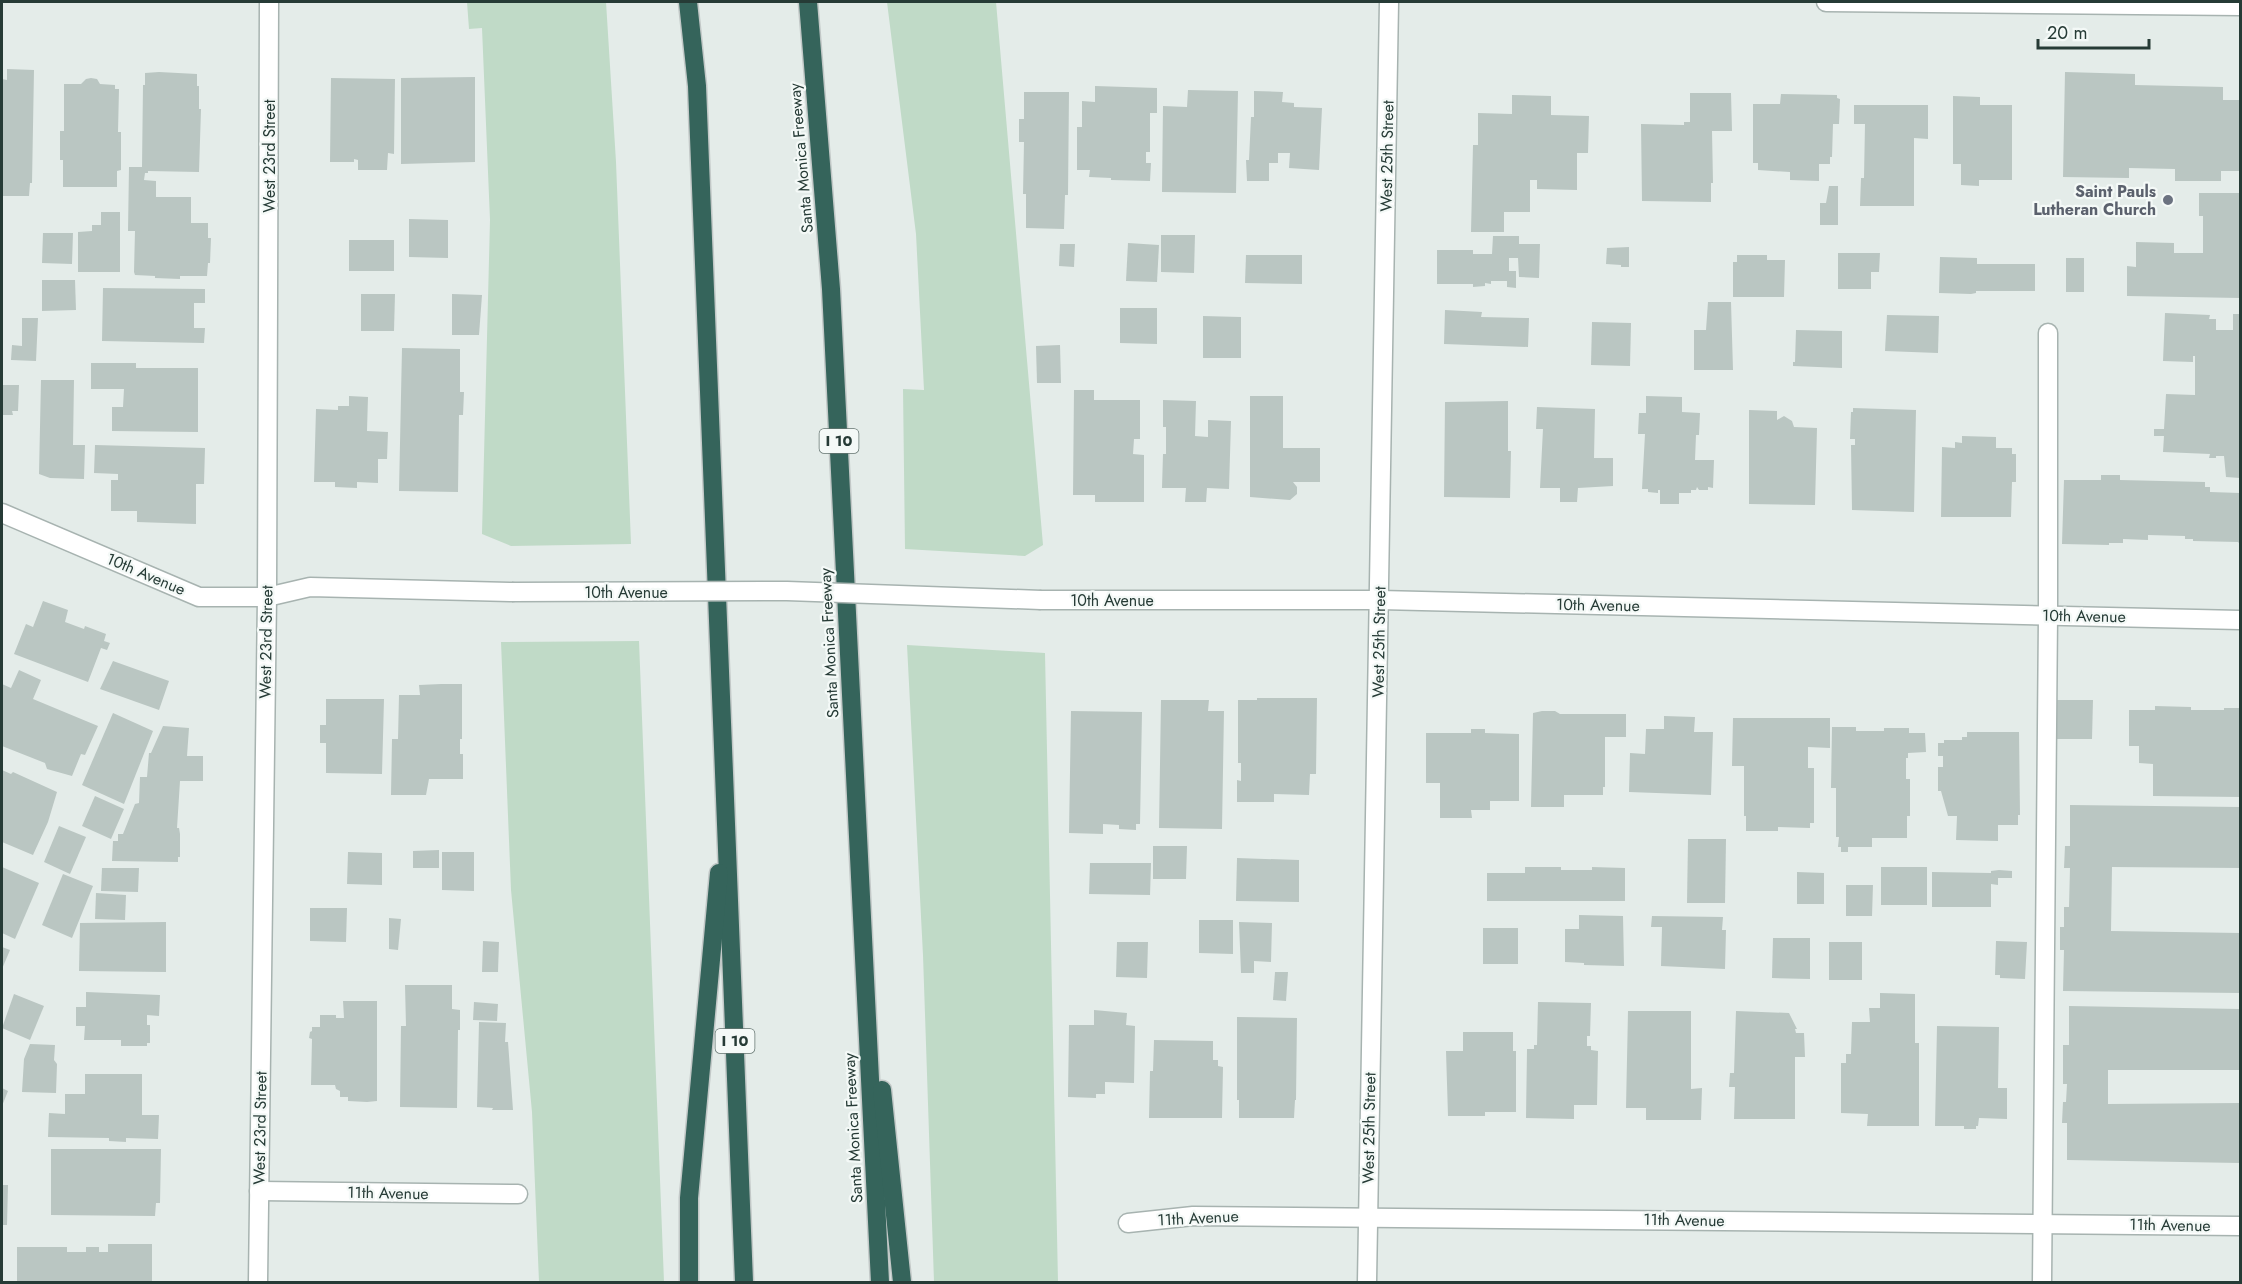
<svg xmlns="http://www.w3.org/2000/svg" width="2242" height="1284" font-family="Jost,sans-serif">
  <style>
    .green { fill: #c0dac7 }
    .building { fill: #bac6c2 }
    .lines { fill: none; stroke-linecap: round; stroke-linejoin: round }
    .minor-casing { stroke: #a7b3b0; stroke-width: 21 }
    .highway-casing { stroke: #c2c8c7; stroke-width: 21 }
    .minor { stroke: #fff; stroke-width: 18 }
    .highway { stroke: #35645b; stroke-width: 18 }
    .minor-bridge-casing { stroke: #a7b3b0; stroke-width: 21; stroke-linecap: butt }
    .minor-bridge { stroke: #fff; stroke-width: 18 }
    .worship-dot { fill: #6b7280; stroke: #f4f9f7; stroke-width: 2 }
    .labels { text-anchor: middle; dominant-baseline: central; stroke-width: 4.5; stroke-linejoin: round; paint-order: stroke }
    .shield { fill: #f4f9f7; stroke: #647470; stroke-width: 1.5 }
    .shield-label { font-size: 15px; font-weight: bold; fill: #263b36 }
    .street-label { font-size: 16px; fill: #263b36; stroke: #f4f9f7 }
    .worship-label { font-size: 16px; font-weight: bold; fill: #5b616d; stroke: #f4f9f7; text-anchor: end }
  </style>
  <rect width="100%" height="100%" fill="#e4ece9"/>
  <g class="green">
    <polygon points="467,2 606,2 616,162 631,544 511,546 482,534 490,220 482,28 469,29"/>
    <polygon points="887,2 996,2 1043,545 1025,556 905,549 903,389 924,390 916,234"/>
    <polygon points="639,641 664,1282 539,1282 532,1112 511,890 501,642"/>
    <polygon points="907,645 1045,653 1058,1282 934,1282 923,955"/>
  </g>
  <g class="building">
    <polygon points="7,69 34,70 32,183 30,183 29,196 2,196 2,79 7,80"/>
    <polygon points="159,72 197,74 197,86 199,86 199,109 201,109 199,172 148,171 148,173 145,173 144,180 156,181 156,197 191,197 191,223 208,223 208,238 211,238 210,263 208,263 207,276 180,276 180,279 155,278 155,276 135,275 134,272 135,231 128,231 129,167 142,167 143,85 145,85 145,73"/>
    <polygon points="2065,72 2135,74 2135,85 2223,87 2223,100 2240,100 2240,171 2221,171 2221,181 2175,181 2175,169 2129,168 2129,178 2063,177"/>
    <polygon points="475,77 475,162 401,164 401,78"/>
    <polygon points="91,78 97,79 100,84 115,85 115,89 119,89 118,132 121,132 121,170 117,171 117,187 63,187 63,160 60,160 60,131 64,131 64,84 81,84 86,79"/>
    <polygon points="331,78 395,79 394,154 388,153 387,170 358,170 358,160 354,159 354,162 330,162"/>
    <polygon points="1095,86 1157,88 1157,113 1150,113 1150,152 1146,152 1146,163 1151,163 1150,181 1111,180 1111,178 1089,177 1090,170 1077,170 1077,127 1082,127 1082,101 1095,102"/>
    <polygon points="1188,90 1238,91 1236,193 1162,192 1163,106 1187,107"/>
    <polygon points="1254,91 1283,92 1282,102 1294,103 1294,107 1322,108 1319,170 1289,168 1290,153 1278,153 1278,163 1269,163 1269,181 1247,181 1246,160 1249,160 1251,117 1254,117"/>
    <polygon points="1024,92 1069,92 1068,195 1065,195 1064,229 1026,228 1026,194 1023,194 1024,142 1019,142 1019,119 1024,119"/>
    <polygon points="1690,93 1731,93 1732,131 1712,131 1713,183 1711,183 1711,202 1642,201 1641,124 1684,125 1684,122 1690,122"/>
    <polygon points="1781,94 1837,95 1837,98 1840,99 1839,124 1833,124 1832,157 1830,157 1830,164 1819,164 1819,181 1790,180 1790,172 1758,170 1758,163 1753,163 1753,104 1780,104"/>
    <polygon points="1512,95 1551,96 1551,115 1589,116 1588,153 1577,153 1577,190 1537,189 1537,180 1530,180 1530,212 1504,212 1504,232 1471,232 1473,145 1478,145 1478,113 1512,114"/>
    <polygon points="1953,96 1980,97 1980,105 2012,105 2012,180 1979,180 1979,186 1961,185 1961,164 1953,164"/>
    <polygon points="1854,105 1928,105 1928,139 1914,138 1914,206 1860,206 1861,178 1864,178 1865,124 1854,124"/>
    <polygon points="1829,186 1838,186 1838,225 1820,225 1820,203 1826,203"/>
    <polygon points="2199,193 2240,193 2240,298 2127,296 2127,266 2136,267 2136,242 2174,243 2174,253 2203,253 2203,216 2199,216"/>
    <polygon points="101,212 120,212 120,272 78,272 78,232 92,231 92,225 101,225"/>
    <polygon points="409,219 448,220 448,258 409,257"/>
    <polygon points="43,233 73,233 72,264 42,263"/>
    <polygon points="1161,235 1195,235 1194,273 1161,272"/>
    <polygon points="1493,236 1519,236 1519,244 1540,244 1539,278 1519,277 1518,258 1509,258 1509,271 1516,271 1516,288 1507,287 1507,281 1491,281 1491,284 1485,283 1485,286 1473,287 1473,284 1437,284 1437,250 1473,250 1473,254 1492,254"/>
    <rect x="349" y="240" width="45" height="31"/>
    <polygon points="1128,243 1159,245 1157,282 1126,281"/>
    <polygon points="1060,244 1075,244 1074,267 1059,266"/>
    <polygon points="1629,247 1629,267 1621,267 1621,265 1606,264 1607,248"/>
    <polygon points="1838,253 1880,253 1879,272 1871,272 1871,289 1838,289"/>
    <polygon points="1246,255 1302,255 1302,284 1245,283"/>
    <polygon points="1737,255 1767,255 1767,260 1785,260 1784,297 1733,297 1733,262 1737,262"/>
    <polygon points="1940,257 1977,258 1977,264 2035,264 2035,291 1976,291 1976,293 1971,294 1939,293"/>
    <rect x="2066" y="258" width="18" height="34"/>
    <polygon points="42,280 75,280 76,310 42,311"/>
    <polygon points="103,288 205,289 205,303 194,303 194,328 205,328 204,343 102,341"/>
    <polygon points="361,294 395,294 394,331 361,331"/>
    <polygon points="452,294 482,295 479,335 452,335"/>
    <polygon points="1708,302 1731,302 1733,370 1694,370 1694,330 1706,330"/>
    <polygon points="1120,308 1157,308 1157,344 1120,343"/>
    <polygon points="1445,310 1482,312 1481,317 1529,318 1528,347 1444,344"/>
    <polygon points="2165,313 2210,315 2209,319 2216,319 2216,330 2233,330 2233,314 2240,314 2240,478 2226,477 2224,456 2216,456 2216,458 2209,458 2210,454 2163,452 2164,436 2154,436 2154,429 2164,429 2166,394 2195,395 2195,356 2193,356 2193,362 2163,361"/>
    <polygon points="1887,315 1939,316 1938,353 1885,351"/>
    <polygon points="1203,316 1241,317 1241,358 1203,358"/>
    <polygon points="22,318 38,318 36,361 11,360 12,345 22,346"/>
    <polygon points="1592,322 1631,323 1630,366 1591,365"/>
    <polygon points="1796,330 1842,331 1842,368 1793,366 1793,362 1795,362"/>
    <polygon points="1060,345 1061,383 1037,383 1036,346"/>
    <polygon points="402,348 460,349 460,392 464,392 463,415 459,415 458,492 399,491"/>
    <polygon points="91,363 136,363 136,368 198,368 198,432 112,431 112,407 123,407 124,389 91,389"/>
    <polygon points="41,380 74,380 73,445 85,445 84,479 50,478 39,474"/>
    <polygon points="2,385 19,385 18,411 12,411 13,415 2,415"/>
    <polygon points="1074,390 1094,390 1094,400 1140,400 1140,439 1134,439 1133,454 1144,455 1144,502 1095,502 1095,495 1073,495"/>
    <polygon points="349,396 368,397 367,431 388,432 387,459 378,459 378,483 357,482 357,488 335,487 335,482 314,482 316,409 338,410 338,406 349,406"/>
    <polygon points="1250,396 1283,396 1283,448 1320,448 1320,482 1293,482 1297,487 1297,494 1290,500 1250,497"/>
    <polygon points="1646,396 1682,397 1682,412 1700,413 1699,435 1696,435 1695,460 1714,460 1713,488 1708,487 1708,490 1699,490 1697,487 1696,490 1691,490 1691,493 1679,493 1679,504 1660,504 1660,490 1658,490 1658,493 1648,492 1648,489 1642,489 1645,434 1638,434 1639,413 1646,413"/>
    <polygon points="1163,400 1196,401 1195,436 1208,437 1208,420 1231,421 1229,489 1207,488 1206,502 1185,502 1186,488 1162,488 1163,454 1166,454 1166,427 1163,427"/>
    <polygon points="1508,401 1508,451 1511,451 1510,498 1444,497 1445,402"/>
    <polygon points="1537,407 1595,409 1594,458 1613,458 1613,486 1578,488 1577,502 1560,502 1560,488 1540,488 1543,429 1536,429"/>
    <polygon points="1853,408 1916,410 1914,512 1852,510 1851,445 1855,445 1855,439 1850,439 1851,412 1853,412"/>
    <polygon points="1749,410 1777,411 1777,420 1784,416 1792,421 1794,427 1817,428 1815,505 1749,504"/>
    <polygon points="1962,436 1996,437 1996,448 2012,448 2012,454 2016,454 2016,482 2012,482 2011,517 1941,517 1942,447 1955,448 1955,442 1962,443"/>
    <polygon points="95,445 205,448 204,484 196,484 196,524 137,522 137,511 111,511 111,480 118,480 118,474 94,473"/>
    <polygon points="2101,475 2120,475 2120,480 2205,482 2205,487 2210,487 2210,492 2240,493 2240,544 2238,542 2193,541 2193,539 2185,539 2185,536 2148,535 2148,540 2123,539 2123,543 2109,543 2109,545 2062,544 2064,480 2101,480"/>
    <polygon points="43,601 68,610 65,622 84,629 85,626 106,634 104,641 110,643 107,650 101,648 88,682 14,654 26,624 33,627"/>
    <polygon points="113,661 169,681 159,710 100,689"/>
    <polygon points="19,670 41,680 33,699 98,726 85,755 81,754 72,776 47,769 45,763 2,746 2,684 11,688"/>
    <polygon points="441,684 462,684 462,739 460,739 460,754 463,754 463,779 429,779 426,795 391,795 392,739 398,739 399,695 420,695 419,685"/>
    <polygon points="1257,698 1317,698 1316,774 1310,774 1309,795 1274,794 1274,802 1237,802 1237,780 1241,781 1241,763 1238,763 1238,700 1257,700"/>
    <polygon points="326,699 384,699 382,774 326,773 326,743 320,743 320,725 326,725"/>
    <polygon points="1161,700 1209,700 1208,711 1224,711 1222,829 1159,828"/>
    <polygon points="2056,700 2093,700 2092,739 2056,739"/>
    <polygon points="2155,706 2191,707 2191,710 2224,710 2224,708 2240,708 2240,797 2153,796 2153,764 2139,763 2139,746 2129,746 2129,710 2155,710"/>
    <polygon points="1071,711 1142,712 1140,824 1136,824 1136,830 1119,829 1119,825 1103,824 1103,834 1069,833"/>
    <polygon points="1542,711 1555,711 1560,714 1626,714 1626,737 1605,737 1605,787 1603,787 1603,795 1564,795 1564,807 1531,807 1533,713"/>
    <polygon points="113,713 153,731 124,804 82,785"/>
    <polygon points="1664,716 1695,717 1694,732 1713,732 1711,795 1629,792 1630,753 1645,754 1646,729 1664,729"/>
    <polygon points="1733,718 1830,718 1830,748 1808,747 1808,768 1814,768 1814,823 1810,823 1810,828 1778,827 1778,831 1746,831 1746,816 1744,816 1744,766 1732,766"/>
    <polygon points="163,726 189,728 187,756 203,756 203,781 180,781 177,828 179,828 180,834 180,857 178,857 178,862 112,861 113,841 118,841 118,834 123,834 135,804 139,803 140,777 147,777 149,753 151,753"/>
    <polygon points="1832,727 1856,727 1856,731 1884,731 1884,728 1909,728 1909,733 1925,733 1926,752 1908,753 1908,758 1906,758 1906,779 1910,779 1910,816 1907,816 1907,838 1872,838 1872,847 1848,847 1848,852 1841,852 1841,847 1838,847 1839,837 1836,837 1836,788 1831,788"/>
    <polygon points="1471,729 1485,729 1485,733 1519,734 1519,801 1490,801 1490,810 1471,810 1472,818 1440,818 1440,783 1426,783 1426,733 1471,733"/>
    <polygon points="1967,732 2019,732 2020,815 2018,815 2018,825 1998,825 1998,841 1956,840 1957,816 1948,816 1941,791 1938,791 1938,767 1943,767 1943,756 1938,756 1938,743 1944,743 1944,740 1962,740 1962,737 1967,737"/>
    <polygon points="2,770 11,774 13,772 57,792 48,822 33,855 2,842"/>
    <polygon points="95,796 124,809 111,839 82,826"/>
    <polygon points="2070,805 2240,807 2240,868 2112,867 2111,931 2240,933 2240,993 2063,991 2064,950 2060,950 2060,927 2064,927 2064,907 2069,907 2070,868 2064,868 2065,846 2070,846"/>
    <polygon points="59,826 86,837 70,874 44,862"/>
    <polygon points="1688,839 1726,839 1725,903 1687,903"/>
    <polygon points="1153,846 1187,846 1186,879 1153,879"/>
    <polygon points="439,850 439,868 413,868 413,851"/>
    <polygon points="348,852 382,853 382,885 347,884"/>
    <polygon points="442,852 474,852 474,891 442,890"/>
    <polygon points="1237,858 1299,860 1299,902 1236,901"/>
    <polygon points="1090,863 1151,863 1150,895 1089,894"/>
    <polygon points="2,867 39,883 15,939 2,933"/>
    <polygon points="1525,867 1561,867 1561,870 1592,870 1592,867 1625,868 1625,901 1487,901 1487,873 1525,873"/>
    <rect x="1881" y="867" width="46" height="38"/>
    <polygon points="102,868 139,868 138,892 101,891"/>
    <polygon points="1999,870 2012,871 2012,878 1998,878 1998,885 1991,884 1991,907 1932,907 1932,872 1991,873 1991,871"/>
    <polygon points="1797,872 1824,873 1824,904 1797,904"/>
    <polygon points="63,874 93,886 72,938 42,925"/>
    <polygon points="1846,885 1873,885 1872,916 1846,916"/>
    <polygon points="96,893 126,895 125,920 95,919"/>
    <polygon points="310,908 347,908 346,942 310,941"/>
    <polygon points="1579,915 1623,916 1624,966 1584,965 1584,963 1565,962 1565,929 1579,929"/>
    <polygon points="1652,916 1723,917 1722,930 1726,930 1725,969 1661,966 1662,927 1651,927"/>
    <polygon points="389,918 401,919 398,950 389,949"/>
    <polygon points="1199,920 1233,920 1233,954 1199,953"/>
    <polygon points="166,922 166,972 79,971 80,923"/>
    <polygon points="1239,922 1272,923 1271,962 1254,961 1254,973 1241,973"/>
    <rect x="1483" y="928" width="35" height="36"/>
    <polygon points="1773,938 1810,938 1810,979 1772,978"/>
    <polygon points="483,941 499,942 498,972 482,972"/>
    <polygon points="1996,941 2027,942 2025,979 2000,978 2000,975 1995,975"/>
    <polygon points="1117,942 1148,942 1147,978 1116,977"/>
    <rect x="1829" y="942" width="33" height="38"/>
    <polygon points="2,947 10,950 2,969"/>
    <polygon points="1275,972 1288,972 1286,1001 1273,1000"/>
    <polygon points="405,985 452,985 452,1009 460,1010 460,1030 458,1030 457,1108 400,1107 401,1026 406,1026"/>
    <polygon points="86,992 160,995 159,1016 147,1015 147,1025 150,1025 150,1043 147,1043 147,1046 121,1046 121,1040 84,1040 85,1026 76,1026 76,1007 86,1007"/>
    <polygon points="1880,993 1915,994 1915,1043 1919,1043 1919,1126 1867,1126 1868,1114 1841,1113 1841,1063 1846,1063 1846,1054 1851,1054 1852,1022 1870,1022 1869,1008 1880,1008"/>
    <polygon points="14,994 44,1006 30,1040 2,1028"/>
    <polygon points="343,1001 377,1001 377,1101 367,1102 348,1101 348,1097 340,1097 340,1091 336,1089 335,1085 311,1085 312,1039 309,1038 310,1032 312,1031 312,1027 320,1027 320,1015 336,1015 336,1018 344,1018"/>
    <polygon points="474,1002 498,1004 497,1021 473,1020"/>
    <polygon points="1538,1002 1591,1003 1590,1036 1587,1036 1587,1046 1591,1046 1591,1050 1598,1051 1597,1105 1574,1105 1574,1119 1526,1118 1527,1049 1534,1049 1534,1045 1537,1045"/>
    <polygon points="2069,1006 2240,1009 2240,1070 2108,1070 2108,1104 2240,1103 2240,1163 2067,1160 2067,1123 2062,1123 2063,1102 2066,1102 2067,1084 2063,1084 2063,1045 2069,1045"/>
    <polygon points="1094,1010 1127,1013 1126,1025 1135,1026 1134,1083 1105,1082 1105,1094 1096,1094 1096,1098 1068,1097 1069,1025 1094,1025"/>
    <polygon points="1628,1011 1691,1011 1691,1089 1702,1088 1701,1120 1646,1120 1646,1108 1626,1108"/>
    <polygon points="1736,1011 1789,1013 1797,1029 1795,1029 1796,1033 1804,1033 1805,1057 1795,1057 1795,1119 1734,1119 1735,1087 1729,1087 1730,1073 1734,1073"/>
    <polygon points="1237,1017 1297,1018 1296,1100 1295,1100 1294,1118 1239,1118 1239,1100 1237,1100"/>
    <polygon points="479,1022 506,1023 505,1042 508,1042 513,1110 492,1110 493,1108 477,1107"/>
    <polygon points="1937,1026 1999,1027 1998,1088 2007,1088 2007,1119 1979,1118 1978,1126 1976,1126 1976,1129 1964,1129 1964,1126 1935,1126"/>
    <polygon points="1463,1032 1513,1032 1513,1051 1516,1051 1516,1112 1485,1112 1485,1116 1448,1116 1446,1051 1463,1051"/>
    <polygon points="1154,1040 1213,1041 1213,1060 1218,1060 1218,1066 1223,1067 1222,1118 1149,1118 1150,1071 1153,1071"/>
    <polygon points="30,1044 55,1045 54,1060 57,1064 56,1093 22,1092 24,1059"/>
    <polygon points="85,1074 142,1074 142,1115 159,1115 158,1139 126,1138 126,1142 109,1141 109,1138 48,1137 49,1113 65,1114 65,1094 85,1094"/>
    <polygon points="2,1088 8,1091 2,1106"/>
    <polygon points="51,1149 161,1149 160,1203 156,1203 155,1216 51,1215"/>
    <polygon points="2,1185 8,1185 7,1225 2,1225"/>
    <polygon points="108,1244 152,1244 152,1282 17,1282 17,1247 67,1247 67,1252 86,1252 86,1247 99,1247 99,1252 108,1252"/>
  </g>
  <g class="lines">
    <defs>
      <g id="minor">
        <polyline points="1826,2 2240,6"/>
        <polyline points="2,513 199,597 267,597 310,587 512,592"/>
        <polyline points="1041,600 1380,600 2240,620"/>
        <polyline points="259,1191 518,1194"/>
        <polyline points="1128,1223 1193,1216 2240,1226"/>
        <polyline points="258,1282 267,597 269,2"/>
        <polyline points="1367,1282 1389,2"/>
        <polyline points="2042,1282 2048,616 2048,333"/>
      </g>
      <g id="highway">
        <polyline points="688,2 697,86 744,1282"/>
        <polyline points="808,2 831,289 880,1282"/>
        <polyline points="882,1090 902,1282"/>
        <polyline points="689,1282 689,1198 719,873"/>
      </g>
    </defs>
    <use href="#minor" class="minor-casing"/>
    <use href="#highway" class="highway-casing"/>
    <use href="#minor" class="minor"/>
    <use href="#highway" class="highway"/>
    <defs>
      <polyline id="minor-bridge" points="512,592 787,591 1041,600"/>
    </defs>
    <use href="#minor-bridge" class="minor-bridge-casing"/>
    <use href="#minor-bridge" class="minor-bridge"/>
  </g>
  <circle class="worship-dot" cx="2168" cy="200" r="6"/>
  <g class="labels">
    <g class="shield">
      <rect x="819.5" y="429" width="39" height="24" rx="4.5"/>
      <rect x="715.5" y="1029" width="39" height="24" rx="4.5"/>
    </g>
    <g class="shield-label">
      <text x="839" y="441">I 10</text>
      <text x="735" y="1041">I 10</text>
    </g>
    <g class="street-label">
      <text transform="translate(269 156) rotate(-90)">West 23rd Street</text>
      <text transform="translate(1387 156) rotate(-89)">West 25th Street</text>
      <text transform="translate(801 158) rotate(-95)">Santa Monica Freeway</text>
      <text transform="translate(146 574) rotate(23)">10th Avenue</text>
      <text x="626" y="592">10th Avenue</text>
      <text x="1112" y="600">10th Avenue</text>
      <text transform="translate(1598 605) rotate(1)">10th Avenue</text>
      <text transform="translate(2084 616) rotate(1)">10th Avenue</text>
      <text transform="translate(266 642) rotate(-89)">West 23rd Street</text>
      <text transform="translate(1379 642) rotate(-89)">West 25th Street</text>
      <text transform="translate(829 643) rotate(-93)">Santa Monica Freeway</text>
      <text transform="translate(260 1128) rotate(-89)">West 23rd Street</text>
      <text transform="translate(853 1128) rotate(-93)">Santa Monica Freeway</text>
      <text transform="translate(1369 1128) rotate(-89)">West 25th Street</text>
      <text transform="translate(388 1193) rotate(1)">11th Avenue</text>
      <text transform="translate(1198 1218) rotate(-3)">11th Avenue</text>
      <text transform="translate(1684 1220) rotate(1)">11th Avenue</text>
      <text transform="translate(2170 1225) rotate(1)">11th Avenue</text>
    </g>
    <g class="worship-label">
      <text x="2156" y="191">Saint Pauls<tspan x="2156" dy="18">Lutheran Church</tspan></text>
    </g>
  </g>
  <rect width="2242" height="1284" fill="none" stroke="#263b36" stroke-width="6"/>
  <path d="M2038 39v9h111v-9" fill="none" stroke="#263b36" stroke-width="3"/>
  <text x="2047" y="39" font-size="18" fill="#263b36" stroke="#f4f9f7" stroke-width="4.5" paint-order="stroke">20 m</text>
</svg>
